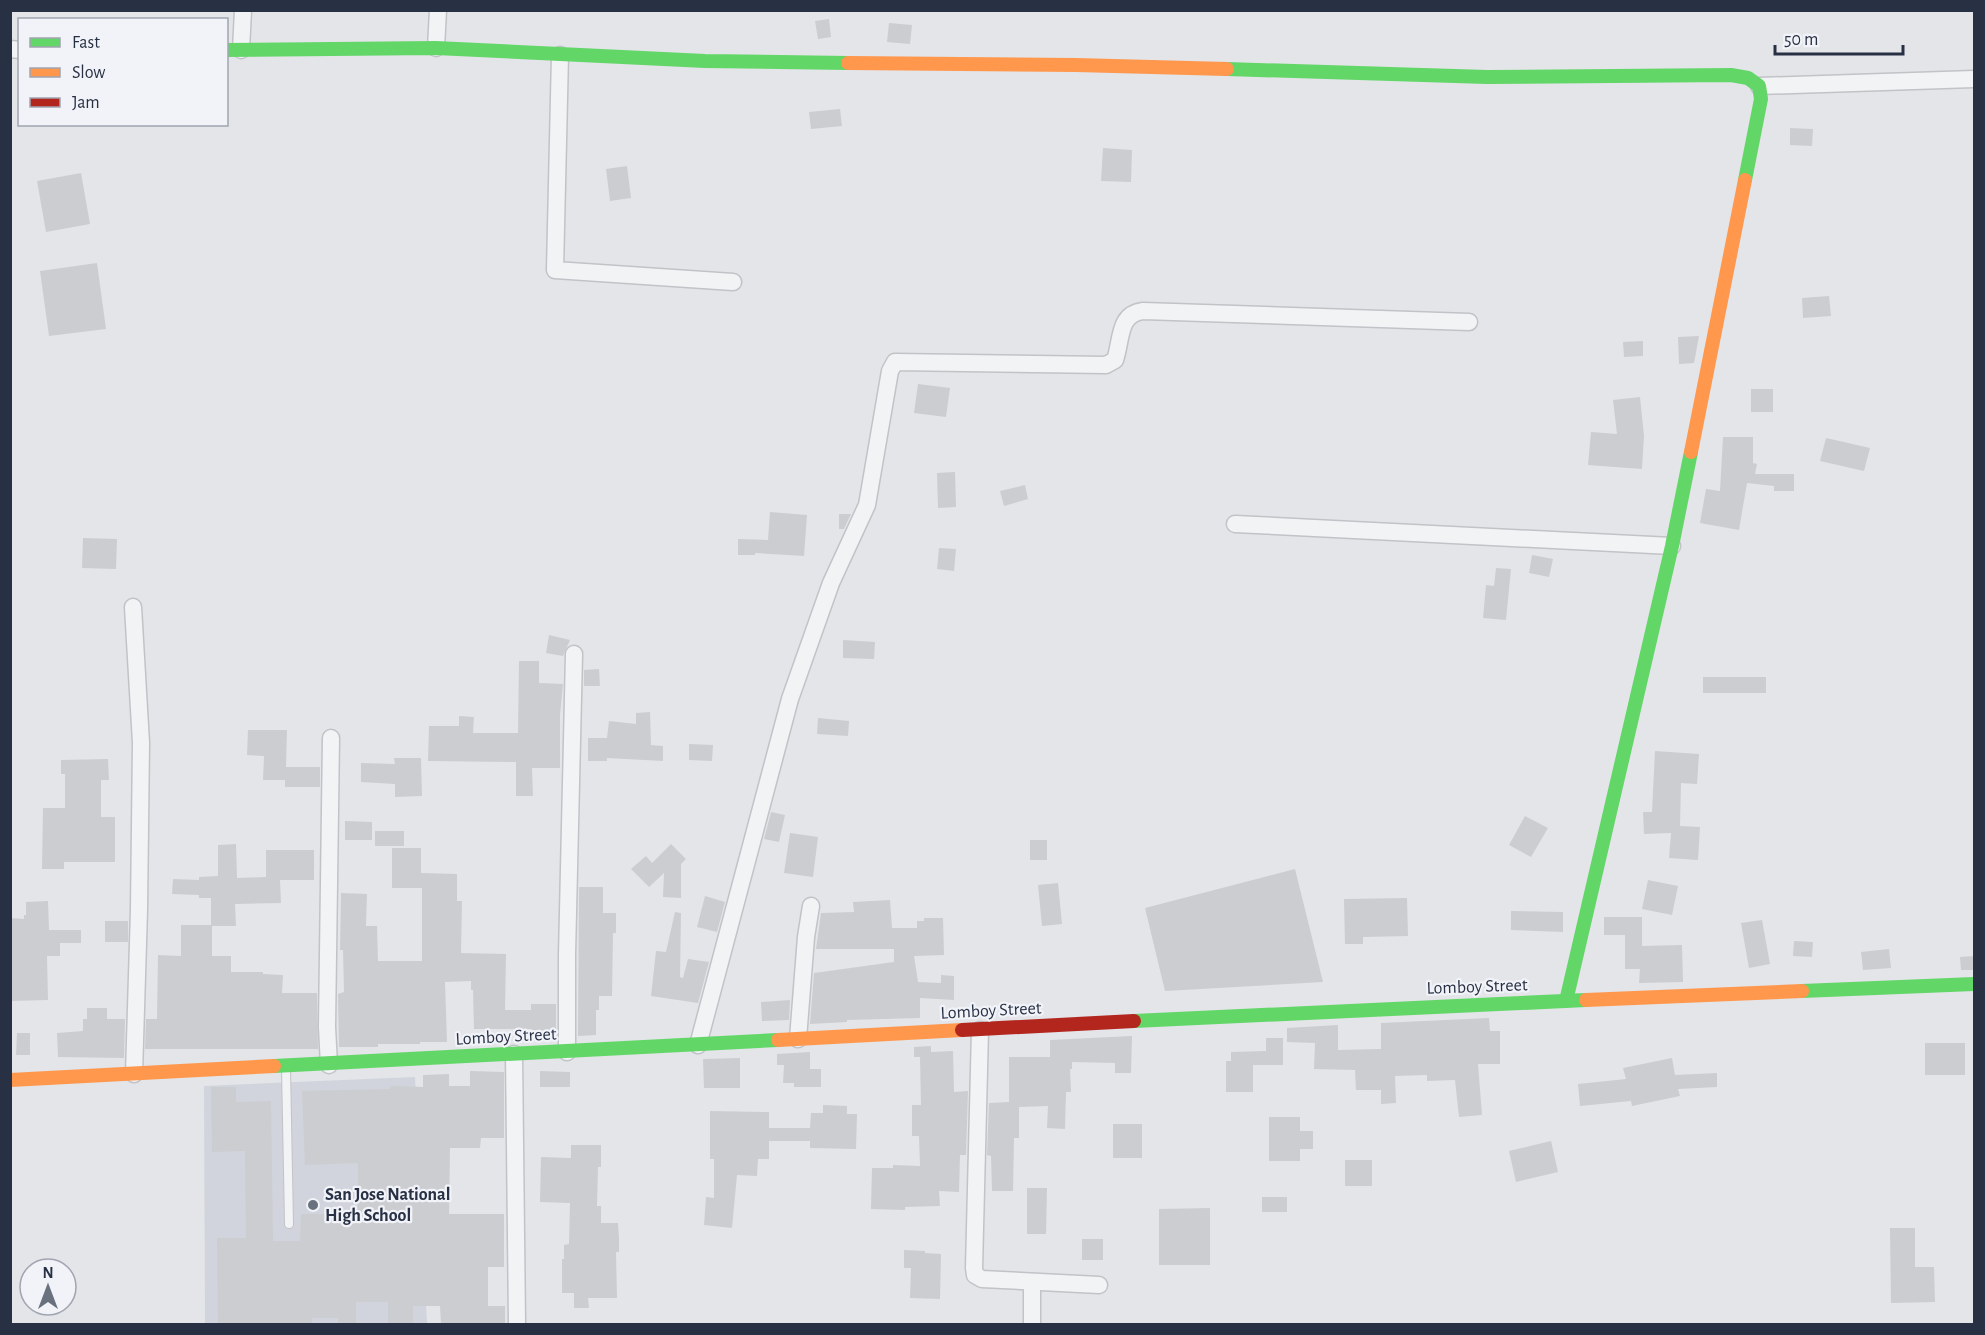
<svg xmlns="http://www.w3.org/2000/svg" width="1985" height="1335" font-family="'Alegreya Sans',sans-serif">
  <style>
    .built { fill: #d1d4dc }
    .building { fill: #cccdd1 }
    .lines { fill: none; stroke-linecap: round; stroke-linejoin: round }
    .lane-casing { stroke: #c1c3c7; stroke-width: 10 }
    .street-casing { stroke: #c1c3c7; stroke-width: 19 }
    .lane { stroke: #f2f3f5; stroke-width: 8 }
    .street { stroke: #f2f3f5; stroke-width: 16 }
    .fast { stroke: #63d668; stroke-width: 14 }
    .slow { stroke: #ff974d; stroke-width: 14 }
    .jam { stroke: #b3261e; stroke-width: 14 }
    .poi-dot { fill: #69707e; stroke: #f1f3f8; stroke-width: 2 }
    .labels { text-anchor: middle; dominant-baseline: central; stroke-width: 4.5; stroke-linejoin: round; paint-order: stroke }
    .street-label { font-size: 18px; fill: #283144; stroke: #f1f3f8 }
    .poi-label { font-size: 18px; font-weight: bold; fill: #283144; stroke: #f1f3f8; text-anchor: start }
  </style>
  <rect width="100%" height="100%" fill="#e3e5e9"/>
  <polygon class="built" points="415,1077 427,1324 205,1324 204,1086"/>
  <g class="building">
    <polygon points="829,19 831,37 818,39 815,21"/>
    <polygon points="889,23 912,25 910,44 887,42"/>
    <polygon points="840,109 842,126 811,129 809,112"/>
    <polygon points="1790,128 1813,129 1812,146 1790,145"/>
    <polygon points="1103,148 1132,150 1131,182 1101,181"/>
    <polygon points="627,166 631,198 610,201 606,169"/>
    <polygon points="81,173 90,224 46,232 37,181"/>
    <polygon points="97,263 106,329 49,336 40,271"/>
    <polygon points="1829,296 1831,316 1803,318 1802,298"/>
    <polygon points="1699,336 1694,363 1679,364 1678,337"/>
    <polygon points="1643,341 1643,356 1624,357 1623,342"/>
    <polygon points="918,384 950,388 946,417 914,413"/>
    <rect x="1751" y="389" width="22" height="23"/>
    <polygon points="1640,397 1644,436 1642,469 1588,465 1591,432 1617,434 1613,400"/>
    <polygon points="1723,437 1753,437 1753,463 1757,464 1755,474 1794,474 1794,491 1774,491 1774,486 1747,483 1739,530 1700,523 1706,489 1720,491"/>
    <polygon points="1826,438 1870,448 1864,471 1820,461"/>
    <polygon points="955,472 956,507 938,508 937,473"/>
    <polygon points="1025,485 1028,499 1004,506 1000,491"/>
    <polygon points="770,512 807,515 804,556 755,553 755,555 738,555 738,539 768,540"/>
    <polygon points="839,514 851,514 844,529 839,529"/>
    <polygon points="83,538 117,539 116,569 82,568"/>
    <polygon points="939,548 956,549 954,571 937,569"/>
    <polygon points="1532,555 1553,559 1549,577 1529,573"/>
    <polygon points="1496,568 1511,569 1506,620 1483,618 1486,585 1494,586"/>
    <polygon points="549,635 570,640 563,656 546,653"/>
    <polygon points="843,640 875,642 874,659 843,658"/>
    <polygon points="519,661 539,661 539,683 563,684 560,715 560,768 532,768 533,796 516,796 516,762 428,761 429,726 459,726 459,716 474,717 473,733 518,733"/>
    <polygon points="599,669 600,686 584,686 584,670"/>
    <rect x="1703" y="677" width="63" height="16"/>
    <polygon points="650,712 651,745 663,746 663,761 607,758 607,761 588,761 588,738 607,738 609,721 636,724 636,713"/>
    <polygon points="818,718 849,721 848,736 817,734"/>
    <polygon points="248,730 287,730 286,767 320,767 320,787 285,787 285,780 263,780 264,756 247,755"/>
    <polygon points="689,744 713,745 712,761 689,760"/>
    <polygon points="1655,751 1699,754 1697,784 1681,783 1680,826 1700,827 1698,860 1669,858 1671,833 1644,834 1643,812 1652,812"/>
    <polygon points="394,758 421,758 422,796 395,797 395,784 361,782 361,763 395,764"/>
    <polygon points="108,759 109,780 101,780 101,817 115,817 115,862 64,862 64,869 42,869 43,808 65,808 65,774 61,774 61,760"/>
    <polygon points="771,812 785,815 779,842 764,839"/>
    <polygon points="1525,816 1548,828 1531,857 1509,845"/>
    <polygon points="345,821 372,822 372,840 345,840"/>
    <rect x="375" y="831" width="29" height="15"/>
    <polygon points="790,833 818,837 813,877 784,873"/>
    <rect x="1030" y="840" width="17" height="20"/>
    <polygon points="236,844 237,878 266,877 266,850 314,850 314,880 280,880 281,903 235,904 236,926 212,926 212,956 231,956 231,972 263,972 263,974 283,975 282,993 317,993 318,1049 145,1049 146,1019 157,1019 158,955 181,956 181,925 211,925 211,898 199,898 199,895 172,894 173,879 199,880 199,877 218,876 218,845"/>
    <polygon points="671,844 686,859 681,864 681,898 663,897 664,873 649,887 631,869 646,856 652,863"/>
    <polygon points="392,848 421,848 421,873 457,874 457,901 462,901 461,953 506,954 505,1010 531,1010 531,1004 556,1004 556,1031 532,1032 532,1029 474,1029 473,990 471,990 471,981 445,982 447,1042 420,1042 420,1044 378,1044 378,1047 339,1047 338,994 344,992 343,950 340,950 341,893 367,894 366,926 377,926 378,961 422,961 422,888 392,888"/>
    <polygon points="1295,869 1323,982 1165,991 1145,908"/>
    <polygon points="1648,880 1678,886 1672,915 1642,909"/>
    <polygon points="1058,883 1062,924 1042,926 1038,885"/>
    <polygon points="579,887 603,887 603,913 616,913 616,933 613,933 612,996 599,996 599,1010 596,1010 596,1035 578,1036"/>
    <polygon points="705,896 725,902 717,932 697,927"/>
    <polygon points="1407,898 1408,936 1363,937 1363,944 1345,944 1344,899"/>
    <polygon points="890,900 892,928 917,928 917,921 924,921 924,918 943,918 944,955 914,956 918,982 941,983 941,975 954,976 954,1000 920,998 920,1018 847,1020 847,1022 810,1024 814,973 894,962 894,949 816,949 821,913 854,912 853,902"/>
    <polygon points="48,901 49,930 81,930 81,943 60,943 60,956 47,956 48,1000 10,1001 10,918 24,919 24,915 26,915 26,902"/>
    <polygon points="1511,911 1563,912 1563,932 1511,930"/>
    <polygon points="675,912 681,913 680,977 683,978 688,959 709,962 698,1003 651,996 656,951 666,952"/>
    <polygon points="1604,917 1642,917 1642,946 1682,945 1683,982 1639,983 1640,969 1625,969 1625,935 1604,935"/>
    <polygon points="1762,920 1770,964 1749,968 1741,923"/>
    <rect x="105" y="921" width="23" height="21"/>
    <polygon points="1794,941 1813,942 1812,957 1793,956"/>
    <polygon points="1889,949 1891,968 1863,970 1861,952"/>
    <polygon points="1974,956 1974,970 1961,970 1960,957"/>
    <polygon points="790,1000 789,1020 762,1021 761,1002"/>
    <polygon points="87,1008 107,1008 107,1019 125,1019 124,1058 58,1057 57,1033 83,1031 83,1019 87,1019"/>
    <polygon points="1489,1018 1490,1031 1500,1031 1500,1064 1478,1064 1482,1115 1459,1117 1455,1080 1427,1081 1427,1075 1395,1076 1396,1103 1381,1104 1381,1090 1356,1090 1355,1070 1314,1069 1315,1043 1287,1042 1287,1028 1338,1025 1338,1050 1381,1049 1381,1023"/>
    <polygon points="17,1033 30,1033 30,1055 16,1055"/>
    <polygon points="1132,1036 1131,1073 1115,1073 1115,1063 1072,1062 1072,1069 1070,1069 1071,1092 1066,1092 1065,1129 1047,1128 1048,1106 1019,1107 1019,1138 1014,1138 1013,1191 992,1191 991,1156 987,1155 989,1103 1009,1102 1009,1057 1050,1057 1050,1040"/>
    <polygon points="1266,1038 1283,1038 1283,1065 1253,1065 1253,1092 1226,1092 1226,1061 1231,1061 1231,1052 1266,1051"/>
    <rect x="1925" y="1043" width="40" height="32"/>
    <polygon points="931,1046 931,1052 953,1051 954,1092 968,1091 966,1155 960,1155 959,1192 939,1191 940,1206 905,1207 905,1210 871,1209 872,1168 893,1168 893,1165 920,1166 919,1136 912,1136 912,1105 921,1105 920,1057 914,1057 914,1047"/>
    <polygon points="810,1052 810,1069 821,1069 821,1087 794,1087 794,1083 783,1083 784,1065 777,1065 777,1054"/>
    <polygon points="740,1058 740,1088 704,1088 703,1059"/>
    <polygon points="1672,1058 1675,1075 1717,1073 1717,1087 1678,1089 1680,1096 1632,1106 1631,1101 1580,1106 1578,1084 1626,1079 1623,1068"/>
    <polygon points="470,1071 504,1072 504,1138 481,1138 480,1148 450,1148 449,1214 504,1214 504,1267 488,1267 488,1306 505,1306 505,1324 441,1324 440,1306 413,1306 413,1324 388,1324 388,1302 356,1302 356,1324 338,1324 338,1318 312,1318 312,1324 218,1324 217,1238 246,1238 245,1151 212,1152 211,1087 236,1087 236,1102 271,1101 273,1241 300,1241 301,1214 358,1214 358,1163 305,1165 302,1091 390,1089 391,1086 423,1087 423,1075 449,1074 449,1086 470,1086"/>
    <polygon points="540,1071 570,1072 570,1087 540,1087"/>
    <polygon points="823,1105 847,1106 847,1114 857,1114 856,1149 810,1148 810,1141 769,1141 769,1159 758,1159 757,1176 737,1175 732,1228 704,1225 706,1197 714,1198 714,1159 710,1159 710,1111 769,1112 769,1128 810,1128 811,1113 823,1113"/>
    <polygon points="1269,1117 1300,1117 1300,1131 1313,1131 1313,1149 1300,1149 1300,1161 1269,1161"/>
    <rect x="1113" y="1124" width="29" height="34"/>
    <polygon points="1551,1141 1558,1172 1516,1182 1509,1151"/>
    <polygon points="571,1145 601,1145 601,1167 598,1167 597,1206 601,1206 601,1223 618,1223 619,1238 619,1252 616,1252 617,1298 588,1298 589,1308 574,1308 574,1293 562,1293 562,1259 564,1259 564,1245 569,1244 570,1203 540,1202 541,1157 571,1158"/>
    <rect x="1345" y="1160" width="27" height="26"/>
    <polygon points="1027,1188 1047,1188 1046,1234 1027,1234"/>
    <rect x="1262" y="1197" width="25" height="15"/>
    <polygon points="1210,1208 1210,1265 1159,1265 1159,1209"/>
    <polygon points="1890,1228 1915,1228 1915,1267 1934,1267 1935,1302 1891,1303"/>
    <rect x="1082" y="1239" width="21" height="21"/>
    <polygon points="904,1250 925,1251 925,1253 941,1254 940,1299 910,1298 911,1268 904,1268"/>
  </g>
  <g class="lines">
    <defs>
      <polyline id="lane" points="286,1068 289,1224"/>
      <g id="street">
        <polyline points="436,48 438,10"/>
        <polyline points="10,49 20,50"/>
        <polyline points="241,50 243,10"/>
        <polyline points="560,55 555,270 733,282"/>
        <polyline points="1759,86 1974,79"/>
        <polyline points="1235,524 1672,546"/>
        <polyline points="133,607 141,743 139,910 134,1074"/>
        <polyline points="980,1030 974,1268 975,1275 982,1279 1099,1285"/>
        <polyline points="798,1039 806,937 811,906"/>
        <path d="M 698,1045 L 790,699 L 831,583 L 867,505 L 890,371 L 895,362 L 1106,365 L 1115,360 C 1122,339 1118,314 1143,311 L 1469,322"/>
        <polyline points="567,1052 567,955 574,654"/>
        <polyline points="514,1054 517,1324"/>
        <polyline points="329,1065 327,1027 331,738"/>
        <polyline points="1032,1283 1032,1324"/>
      </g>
    </defs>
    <use href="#lane" class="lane-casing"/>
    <use href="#street" class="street-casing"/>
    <use href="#lane" class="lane"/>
    <use href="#street" class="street"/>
    <g class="fast">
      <polyline points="226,50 436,48 705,61 848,63"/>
      <polyline points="1227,69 1487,77 1731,75 1748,78 1759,86 1761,99 1745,180"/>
      <polyline points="1802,991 1974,984"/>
      <polyline points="1566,1001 1672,546 1691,452"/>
      <polyline points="1134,1021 1586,1000"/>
      <polyline points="274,1066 778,1040"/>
    </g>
    <g class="slow">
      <polyline points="848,63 1076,65 1227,69"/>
      <polyline points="1691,452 1745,180"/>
      <polyline points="1586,1000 1802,991"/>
      <polyline points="778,1040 962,1030"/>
      <polyline points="10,1080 274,1066"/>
    </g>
    <polyline class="jam" points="962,1030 1134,1021"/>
  </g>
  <circle class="poi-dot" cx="313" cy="1205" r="6"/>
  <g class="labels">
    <g class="street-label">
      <text transform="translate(1477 987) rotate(-2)">Lomboy Street</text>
      <text transform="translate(991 1011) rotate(-3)">Lomboy Street</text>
      <text transform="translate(506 1037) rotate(-3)">Lomboy Street</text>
    </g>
    <g class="poi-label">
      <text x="325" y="1195">San Jose National<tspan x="325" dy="21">High School</tspan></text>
    </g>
  </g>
  <rect width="1985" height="1335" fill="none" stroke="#283144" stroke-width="24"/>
  <rect x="18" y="18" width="210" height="108" fill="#f1f3f8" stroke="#a1a5b0" stroke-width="1.5"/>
  <rect x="30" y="38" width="30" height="9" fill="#63d668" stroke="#a1a5b0" stroke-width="1.5"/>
  <text x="72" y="48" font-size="18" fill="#283144">Fast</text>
  <rect x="30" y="68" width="30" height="9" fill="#ff974d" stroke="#a1a5b0" stroke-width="1.5"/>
  <text x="72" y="78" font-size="18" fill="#283144">Slow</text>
  <rect x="30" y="98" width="30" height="9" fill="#b3261e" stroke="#a1a5b0" stroke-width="1.5"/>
  <text x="72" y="108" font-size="18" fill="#283144">Jam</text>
  <g transform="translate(48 1287)"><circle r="28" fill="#f1f3f8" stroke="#a1a5b0" stroke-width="1.5"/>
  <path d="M0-4.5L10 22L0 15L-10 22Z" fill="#69707e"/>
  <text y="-9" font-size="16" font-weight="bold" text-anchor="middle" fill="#283144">N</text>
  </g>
  <path d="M1775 45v9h128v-9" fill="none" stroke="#283144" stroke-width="3"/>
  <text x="1784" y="45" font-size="18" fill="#283144" stroke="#f1f3f8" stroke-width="4.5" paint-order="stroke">50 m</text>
</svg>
